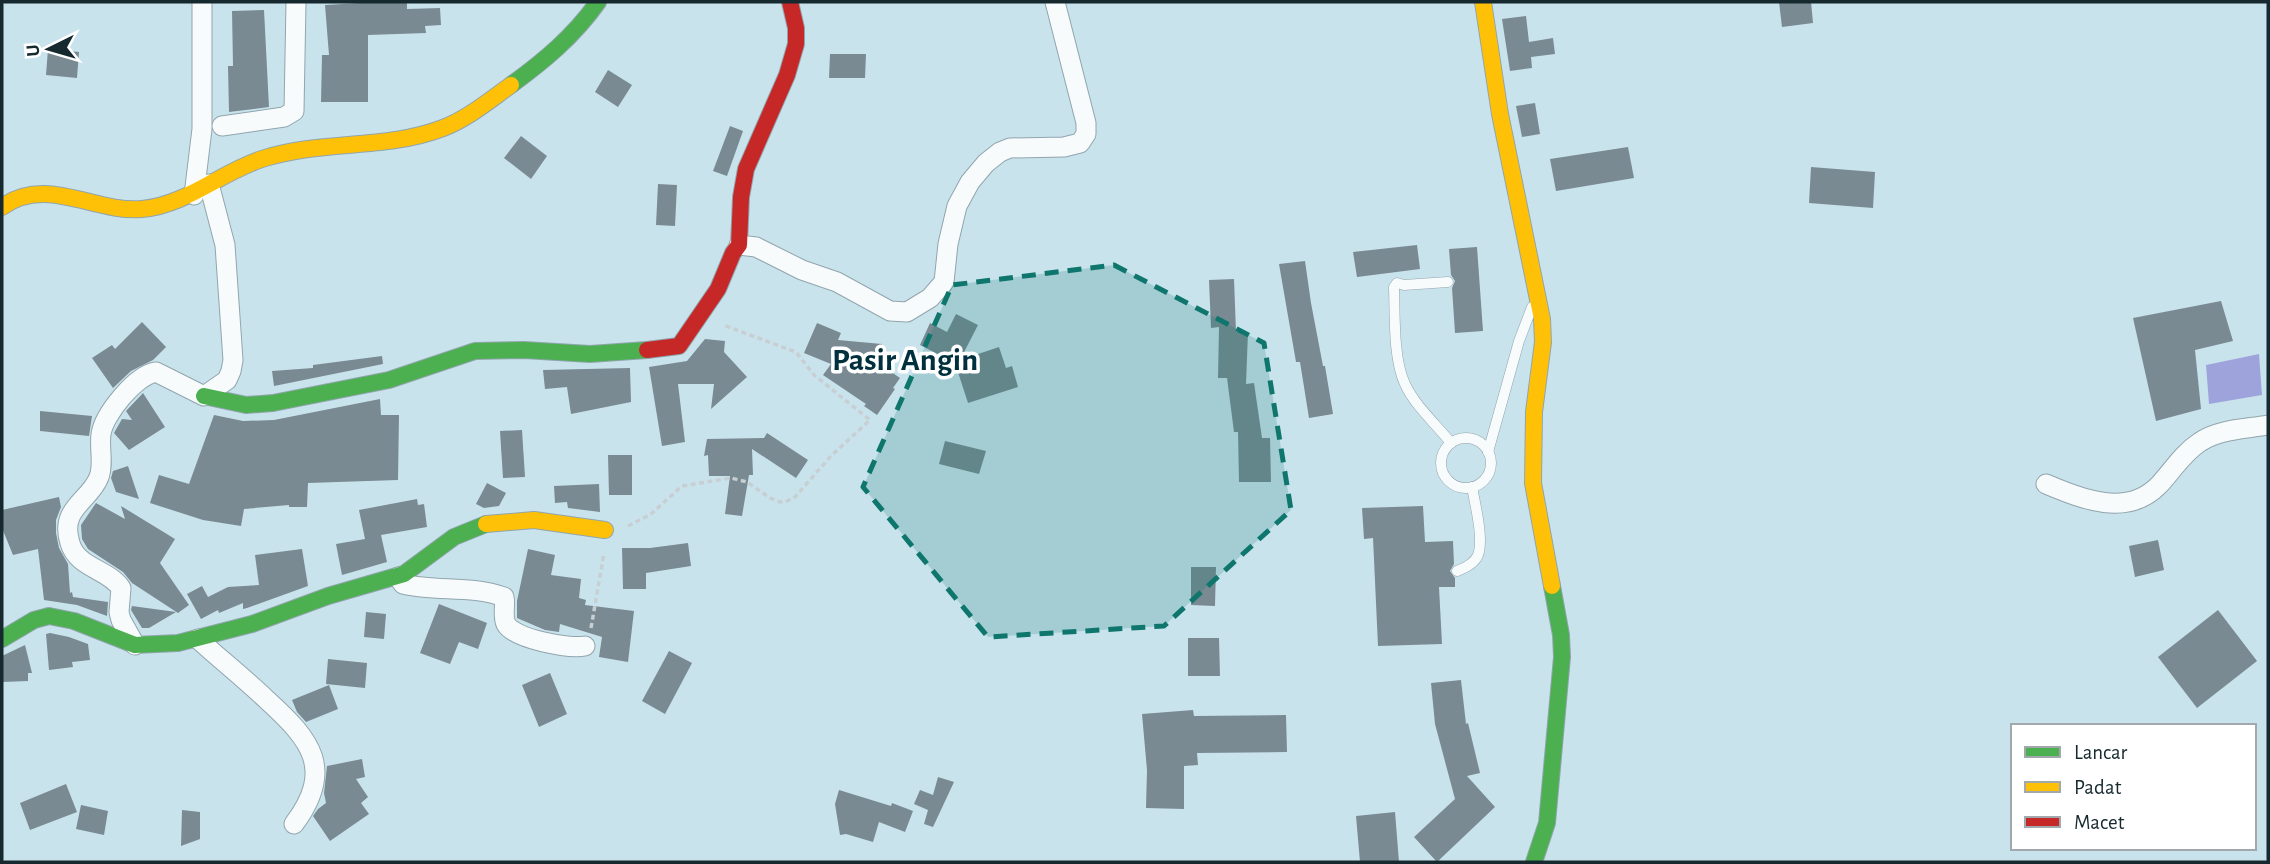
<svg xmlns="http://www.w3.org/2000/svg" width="2270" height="864" font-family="'Alegreya Sans',sans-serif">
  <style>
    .water { fill: #9ea4db }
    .building { fill: #798a93 }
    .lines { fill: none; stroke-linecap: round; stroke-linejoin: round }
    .lane-casing { stroke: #91a5ad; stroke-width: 11 }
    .street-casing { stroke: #91a5ad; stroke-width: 21 }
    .fast-casing { stroke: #91a5ad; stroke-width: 18 }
    .slow-casing { stroke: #91a5ad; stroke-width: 18 }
    .jam-casing { stroke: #91a5ad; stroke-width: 18 }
    .path { stroke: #c7cfd2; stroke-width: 3.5; stroke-dasharray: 5 3.5; stroke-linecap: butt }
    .lane { stroke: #f7fbfc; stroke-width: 10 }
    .street { stroke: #f7fbfc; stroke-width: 19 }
    .fast { stroke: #4caf50; stroke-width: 16 }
    .slow { stroke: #ffc107; stroke-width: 16 }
    .jam { stroke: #c62828; stroke-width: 16 }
    .marked { fill: #0f766e; fill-opacity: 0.2; stroke: #0f766e; stroke-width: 5; stroke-dasharray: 14 9; stroke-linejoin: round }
    .labels { text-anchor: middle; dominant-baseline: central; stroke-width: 7; stroke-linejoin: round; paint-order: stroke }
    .quarter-label { font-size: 32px; font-weight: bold; fill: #00303e; stroke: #fff }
  </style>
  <rect width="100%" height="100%" fill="#c9e3ed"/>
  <polygon class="water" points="2259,354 2262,395 2209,404 2206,365"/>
  <g class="building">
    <polygon points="377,2 407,2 407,9 440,8 441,25 425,26 426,33 368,35 368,102 321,102 322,55 329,55 325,5"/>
    <polygon points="1779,2 1811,2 1813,23 1782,27"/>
    <polygon points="264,10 269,107 229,112 228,66 233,66 232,11"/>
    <polygon points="1526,16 1529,42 1553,38 1555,54 1531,57 1532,68 1510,71 1502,19"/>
    <polygon points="48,49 79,52 77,78 46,75"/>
    <polygon points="830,54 866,54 865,78 829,78"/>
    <polygon points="608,70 632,85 618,107 595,92"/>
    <polygon points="1535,103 1540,134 1522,137 1516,106"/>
    <polygon points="730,126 743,131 727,176 713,171"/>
    <polygon points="521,136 547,156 531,179 504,158"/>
    <polygon points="1628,147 1634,178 1556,191 1550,159"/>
    <polygon points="1811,167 1875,172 1873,208 1809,203"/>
    <polygon points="658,184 677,185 675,226 656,225"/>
    <polygon points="1417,245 1420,269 1357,277 1353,252"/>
    <polygon points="1477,247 1483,331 1455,333 1452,288 1455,281 1451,275 1449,249"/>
    <polygon points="1305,261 1311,303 1323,366 1325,366 1333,414 1309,418 1300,362 1296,362 1279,264"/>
    <polygon points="1234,279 1236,332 1248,332 1246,384 1254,383 1262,438 1270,438 1271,482 1239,482 1238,432 1234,432 1227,378 1218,378 1219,327 1211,328 1209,280"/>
    <polygon points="2221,301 2233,341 2195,350 2201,409 2156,421 2133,318"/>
    <polygon points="956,314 978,325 960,360 999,347 1006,368 1012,366 1018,387 968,403 955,363 920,345 930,323 947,332"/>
    <polygon points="142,322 166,347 153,360 131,371 113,388 92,358 112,345 115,349"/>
    <polygon points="817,323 841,333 838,340 882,344 880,364 900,378 893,388 895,389 877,415 864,406 866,404 823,375 831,364 804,353"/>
    <polygon points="705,339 725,341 724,352 747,377 711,409 714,384 678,384 685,442 662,446 649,367 687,361"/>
    <polygon points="382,356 383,364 274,386 272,371 313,368 313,365"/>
    <polygon points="630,368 631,402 571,414 567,387 545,389 543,370"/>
    <polygon points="143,393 165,427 129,450 114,433 122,419 132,420 126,411"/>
    <polygon points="380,399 381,415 399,415 398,480 308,483 307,507 289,507 289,505 244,509 241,526 203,520 150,503 159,475 189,484 214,415 243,421 274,420"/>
    <polygon points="40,411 92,416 89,436 40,431"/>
    <polygon points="522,430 525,477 503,478 500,431"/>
    <polygon points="767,433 808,460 796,478 752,449 753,475 749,475 742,516 725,514 730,476 709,476 708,455 704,456 707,439 764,438"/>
    <polygon points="945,441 986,451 979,474 939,464"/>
    <polygon points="608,455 632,455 632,495 609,495"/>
    <polygon points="128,466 139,499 116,492 111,478 113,471"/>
    <polygon points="487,483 506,493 499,506 484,508 476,504"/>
    <polygon points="599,484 600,512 568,508 567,502 555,503 554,486"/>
    <polygon points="59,497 61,507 56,520 56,533 59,548 68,564 70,593 72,592 73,597 108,602 107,616 77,605 44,600 38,549 13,555 2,528 2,510"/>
    <polygon points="417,499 418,505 424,504 427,527 381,535 387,562 342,575 336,544 365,539 359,510"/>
    <polygon points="96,503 125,519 121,506 175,539 160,563 189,605 178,613 132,583 123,572 88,549 82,539 81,525"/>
    <polygon points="1423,506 1425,542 1453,541 1454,564 1450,571 1455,578 1455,587 1439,587 1442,644 1378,646 1373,538 1364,539 1362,508"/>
    <polygon points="2158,540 2164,570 2135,577 2129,546"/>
    <polygon points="688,543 691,566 646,573 646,589 623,589 622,548 650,548"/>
    <polygon points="302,549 308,586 247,608 243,609 243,603 219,613 218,610 201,619 187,594 202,586 208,597 228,587 259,585 255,555"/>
    <polygon points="528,549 555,555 551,575 581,579 579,598 586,600 585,605 634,611 628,662 599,657 602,637 560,624 559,632 545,630 517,618 517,601"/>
    <polygon points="1191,567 1216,567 1215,606 1191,605"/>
    <polygon points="439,604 487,623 478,649 459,642 450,664 420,653"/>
    <polygon points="132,606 176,612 149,628 142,628 131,610"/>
    <polygon points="2218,610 2257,661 2197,708 2158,657"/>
    <polygon points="366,612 386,614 384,639 364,637"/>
    <polygon points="50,633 69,637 88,644 90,660 72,662 73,667 49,670 46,634"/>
    <polygon points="1188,638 1219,638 1220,676 1188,676"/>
    <polygon points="25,645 32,673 28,673 28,681 3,682 2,656"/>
    <polygon points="669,651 692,663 665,714 642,701"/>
    <polygon points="328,659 367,663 365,688 326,684"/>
    <polygon points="550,673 567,714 539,727 522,685"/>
    <polygon points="1461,680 1466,724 1468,723 1480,773 1467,776 1495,807 1437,862 1414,837 1455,799 1435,724 1431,683"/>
    <polygon points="329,685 338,709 306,722 297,712 292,700"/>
    <polygon points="1193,710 1194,716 1286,715 1287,752 1197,753 1198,765 1184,766 1184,809 1146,808 1147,770 1142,714"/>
    <polygon points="362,759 365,777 356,779 368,797 361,803 369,814 330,841 313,816 318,809 326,803 324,793 327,766"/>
    <polygon points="938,777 954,782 933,827 924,824 928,810 914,804 920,790 933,795"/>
    <polygon points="66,784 77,812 30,830 20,803"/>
    <polygon points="839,790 891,806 892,803 913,811 905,832 879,822 873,842 846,834 840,835 835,804"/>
    <polygon points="81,805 108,811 104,835 76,829"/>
    <polygon points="182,810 200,812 200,839 181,846"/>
    <polygon points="1395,812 1399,862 1360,862 1356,816"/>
  </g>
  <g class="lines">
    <defs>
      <g id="lane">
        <path d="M 1448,282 L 1404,285 L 1397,283 L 1394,287 C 1395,314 1393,359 1405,384 C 1415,406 1436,424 1451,443"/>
        <circle cx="1466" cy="463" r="25"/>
        <polyline points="1488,452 1519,341 1532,307"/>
        <path d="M 1457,571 C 1465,568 1475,563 1478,555 C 1484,539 1475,504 1472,487"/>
      </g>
      <g id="street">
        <polyline points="222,126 284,117 294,111 296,2"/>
        <polyline points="194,195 202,129 202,2"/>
        <polyline points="739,245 756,247 802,270 837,282 890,311 907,312 930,298 944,282 948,244 957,206 970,182 986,163 1000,152 1010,148 1064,147 1080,143 1086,134 1086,123 1055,2"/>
        <path d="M 2046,484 C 2082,499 2127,518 2159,485 C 2172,471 2183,453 2200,442 C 2219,429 2246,429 2268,425"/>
        <path d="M 398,577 L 403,584 C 436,592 472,585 504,597 C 506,605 502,616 506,624 C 514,639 569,649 585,646"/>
        <path d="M 198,639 C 221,660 245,679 267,700 C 311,740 335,769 294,824"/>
        <path d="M 135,645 L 121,620 L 119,612 L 121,588 C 108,569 77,568 70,543 C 59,508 90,501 99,477 C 104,464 99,448 101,434 C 104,414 136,375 156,372 L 204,396 L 227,380 L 231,371 L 233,360 L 225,245 L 209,184"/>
      </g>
      <g id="fast">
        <path d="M 511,85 C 544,61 574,36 598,2"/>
        <polyline points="204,396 246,405 273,403 389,380 475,351 524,350 590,354 647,350"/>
        <polyline points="2,639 34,620 49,616 74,621 135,645 178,643 252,624 328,596 404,574 454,537 486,524"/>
        <polyline points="1534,862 1547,823 1562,657 1561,635 1552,586"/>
      </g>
      <g id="slow">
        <polyline points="1483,2 1500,114 1542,319 1543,342 1534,412 1533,483 1552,586"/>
        <path d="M 2,207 C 46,175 94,213 142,209 C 187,205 222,171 265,158 C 323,140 386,150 443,128 C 467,119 490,100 511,85"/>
        <polyline points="486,524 534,520 605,530"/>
      </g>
      <polyline id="jam" points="647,350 679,346 718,289 733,253 739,245 741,197 746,169 787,75 796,44 796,28 790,2"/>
    </defs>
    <use href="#lane" class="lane-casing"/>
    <use href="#street" class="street-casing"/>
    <use href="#fast" class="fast-casing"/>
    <use href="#slow" class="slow-casing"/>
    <use href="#jam" class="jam-casing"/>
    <g class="path">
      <polyline points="628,526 651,514 682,486 731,478 747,482 770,498 780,502 787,501 795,497 831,456 870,420 814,375 796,352 723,325"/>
      <polyline points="591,628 604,553"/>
    </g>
    <use href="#lane" class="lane"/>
    <use href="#street" class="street"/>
    <use href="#fast" class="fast"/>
    <use href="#slow" class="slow"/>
    <use href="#jam" class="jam"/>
  </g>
  <path class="marked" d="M 1114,265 L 1264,343 L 1291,510 L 1164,626 L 988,637 L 863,487 L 952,285 Z"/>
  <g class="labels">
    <g class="quarter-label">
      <text x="905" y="360">Pasir Angin</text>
    </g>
  </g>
  <rect width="2270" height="864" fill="none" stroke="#16292f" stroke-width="7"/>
  <rect x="2011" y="724" width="245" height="126" fill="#ffffff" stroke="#a2a9ac" stroke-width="2"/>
  <rect x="2025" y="747" width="35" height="10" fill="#4caf50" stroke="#a2a9ac" stroke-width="2"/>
  <text x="2074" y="759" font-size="21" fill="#16292f">Lancar</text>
  <rect x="2025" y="782" width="35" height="10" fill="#ffc107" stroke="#a2a9ac" stroke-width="2"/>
  <text x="2074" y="794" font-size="21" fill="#16292f">Padat</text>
  <rect x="2025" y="817" width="35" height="10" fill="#c62828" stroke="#a2a9ac" stroke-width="2"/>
  <text x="2074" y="829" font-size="21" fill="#16292f">Macet</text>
  <g transform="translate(49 49) rotate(265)" stroke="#ffffff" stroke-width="5" paint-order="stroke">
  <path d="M0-5L12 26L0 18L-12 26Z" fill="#16292f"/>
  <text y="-10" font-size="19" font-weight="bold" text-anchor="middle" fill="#16292f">U</text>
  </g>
</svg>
